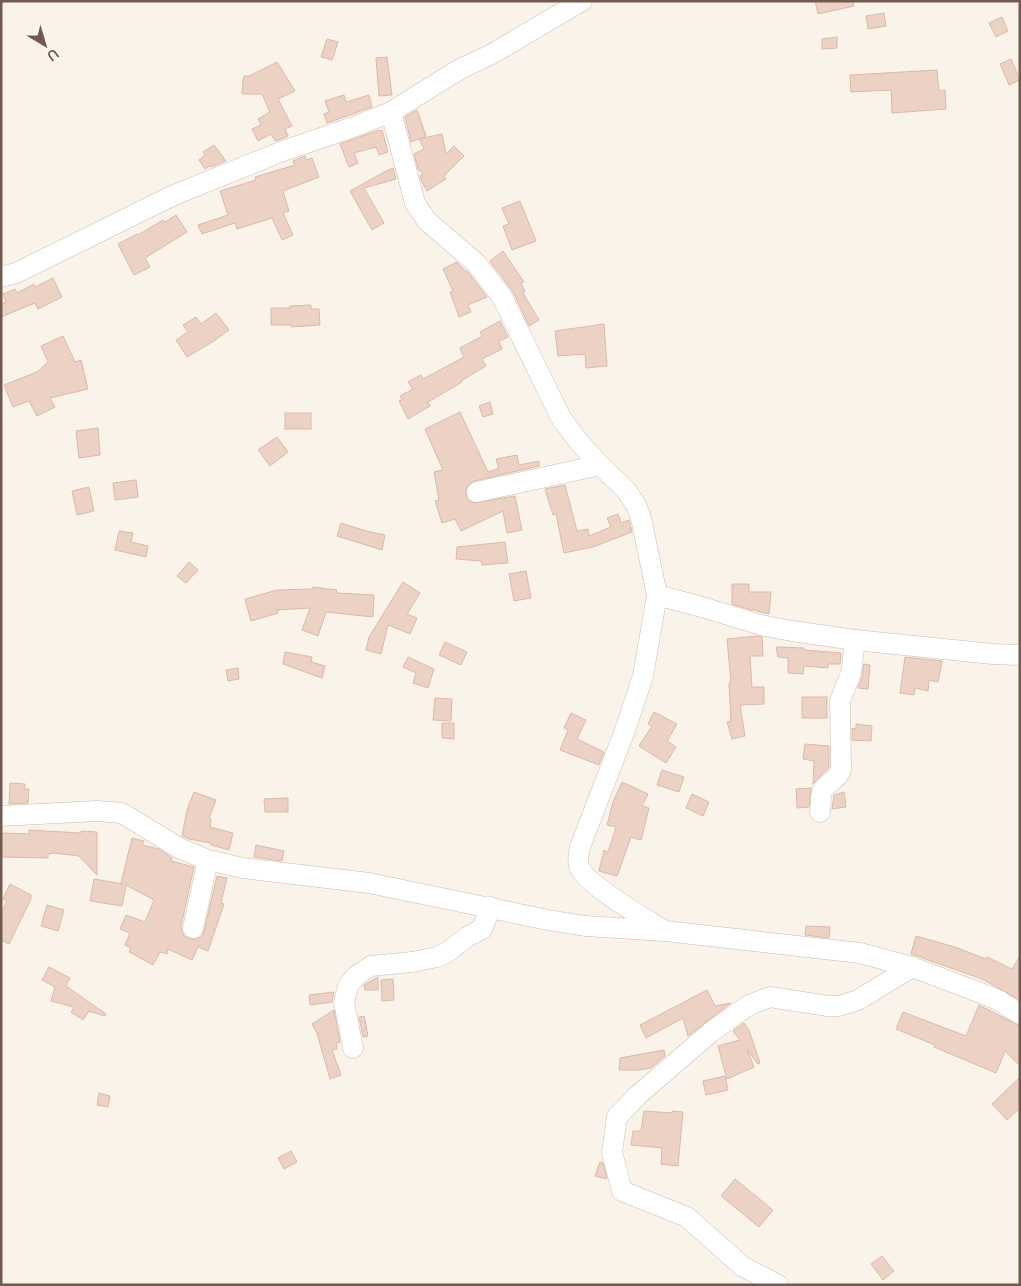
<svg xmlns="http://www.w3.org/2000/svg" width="1021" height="1286" font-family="'Nunito Sans',sans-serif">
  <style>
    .building { fill: #ecd2c5; stroke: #dcb9a7 }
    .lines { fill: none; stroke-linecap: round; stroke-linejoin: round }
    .minor-casing { stroke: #cbbbb1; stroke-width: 21 }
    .minor { stroke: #fff; stroke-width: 20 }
  </style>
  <rect width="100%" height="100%" fill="#faf3ea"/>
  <g class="building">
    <polygon points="815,1 853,1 854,6 818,14"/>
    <polygon points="884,13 886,26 868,29 866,16"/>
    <polygon points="1002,17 1008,31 996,37 989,23"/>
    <polygon points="837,37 837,48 822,49 822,39"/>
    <polygon points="327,39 338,42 332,60 321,57"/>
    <polygon points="387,57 392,95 379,96 376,58"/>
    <polygon points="1011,59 1020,80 1009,85 1000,64"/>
    <polygon points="277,62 295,91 278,99 292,126 285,129 288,136 284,138 275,141 271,134 258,141 252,129 261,125 258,119 270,112 262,94 242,94 243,80 244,76 249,76"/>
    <polygon points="937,70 939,91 945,90 946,109 892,113 891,90 851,92 850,75"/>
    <polygon points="344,95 346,102 369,95 372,107 327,123 324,114 329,112 325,101"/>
    <polygon points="417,110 426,136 411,142 405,117"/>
    <polygon points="379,130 380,131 382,130 388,152 379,155 376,147 354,153 358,163 349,167 340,144"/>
    <polygon points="442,134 446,154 454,146 464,156 444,176 446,179 427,191 422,182 420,176 423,174 418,169 414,154 424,149 419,139"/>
    <polygon points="214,145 226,161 211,167 210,166 205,169 199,160 205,155 203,152"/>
    <polygon points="305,156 306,160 312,158 319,177 283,191 289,211 283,213 293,235 282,240 272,218 237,229 235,223 202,234 198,225 228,215 220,191 256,180 255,177 295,165 293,161"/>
    <polygon points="393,168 396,179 364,188 384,223 372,230 350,191 386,171"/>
    <polygon points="520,201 536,241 512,250 503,226 509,224 502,208"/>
    <polygon points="176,215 187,232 145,258 150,267 134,275 118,244 137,234 138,235 163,220 165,222"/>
    <polygon points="503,251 524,282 521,283 525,292 523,293 539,320 529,326 513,292 490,261"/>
    <polygon points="457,262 464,270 468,272 487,297 468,305 471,312 459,317 450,292 453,291 443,269"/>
    <polygon points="53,278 62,297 38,309 35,303 1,317 1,304 6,302 3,294 15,289 17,293 34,284 35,287"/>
    <polygon points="311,305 311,309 319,309 320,325 291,327 291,325 271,325 271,308 290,308 290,306"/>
    <polygon points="216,313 229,330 214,341 187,357 176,340 188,332 183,325 196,317 201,324"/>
    <polygon points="500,321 508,337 499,341 502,349 482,359 486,366 461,381 462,382 428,402 430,406 408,419 399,401 402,400 400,396 413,389 408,382 421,375 423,379 464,357 460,348 482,336 480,332"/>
    <polygon points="604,324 607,366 586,368 585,354 558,356 555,331"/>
    <polygon points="63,336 75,362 81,360 88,389 50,398 55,407 37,416 29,401 13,407 4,385 37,372 48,362 41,346"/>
    <polygon points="490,402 493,414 483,417 479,406"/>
    <polygon points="460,412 488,472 499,468 496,459 517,455 519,465 539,461 539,466 474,481 469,484 466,489 466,495 468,500 474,503 515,496 522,530 507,533 503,511 461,531 455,519 442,523 435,501 439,500 434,472 443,470 425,429"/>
    <rect x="285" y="413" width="26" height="16"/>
    <polygon points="98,428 100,455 79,458 76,431"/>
    <polygon points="277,437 288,452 270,466 258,450"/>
    <polygon points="136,480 138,497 115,500 113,483"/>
    <polygon points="565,485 577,531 588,529 589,536 611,527 607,518 618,514 621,523 629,520 632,532 593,547 564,553 556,514 553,515 545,489"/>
    <polygon points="89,487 94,511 77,515 72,491"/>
    <polygon points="341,523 366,531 385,535 382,550 337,536"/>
    <polygon points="119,531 133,533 131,542 148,546 146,557 115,550"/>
    <polygon points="505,542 508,563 482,565 481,561 456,559 457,547"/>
    <polygon points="189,562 198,570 186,583 177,576"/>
    <polygon points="526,571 531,598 514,601 509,574"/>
    <polygon points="403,582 420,593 407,614 417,618 410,634 388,625 381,654 366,650 369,637"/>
    <polygon points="732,584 749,584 749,592 771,592 769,614 757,611 757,610 751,610 732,604"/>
    <polygon points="313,587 337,590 336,593 374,595 373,617 326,612 318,636 302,630 310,608 277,610 278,613 251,621 245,599 277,590 312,589"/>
    <polygon points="757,636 762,637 763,656 750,656 752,687 764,687 764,704 740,705 745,736 732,739 727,722 731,721 729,683 731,682 727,639"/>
    <polygon points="445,642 467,652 461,665 439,655"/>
    <polygon points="776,647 804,648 804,650 841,653 840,664 828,664 828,668 804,666 803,674 788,673 788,658 778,657"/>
    <polygon points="285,652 312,657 311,662 325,666 322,678 283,664"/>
    <polygon points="408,657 434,669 428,688 413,683 416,673 403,667"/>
    <polygon points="905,657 942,661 938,682 929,680 928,691 915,688 914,695 900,693"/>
    <polygon points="864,664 870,665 868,689 858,688 862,677"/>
    <polygon points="238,668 239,679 228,681 226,670"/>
    <rect x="802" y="697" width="25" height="21"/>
    <polygon points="435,698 452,699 451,721 433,720"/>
    <polygon points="654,712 677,724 667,741 676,747 666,763 639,746 652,726 648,724"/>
    <polygon points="571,713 586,720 577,739 604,752 599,765 560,750 568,730 564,728"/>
    <polygon points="442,723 454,723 454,739 442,738"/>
    <polygon points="856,724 872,726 871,741 852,740 852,728 856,729"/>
    <polygon points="805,744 829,746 829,767 813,784 814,761 803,759"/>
    <polygon points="662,770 684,777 679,792 657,785"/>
    <polygon points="622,782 648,794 642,806 649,808 641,840 631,837 617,876 599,871 604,850 608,852 616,827 607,825 613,802"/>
    <polygon points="10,783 25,784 24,789 29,789 28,803 9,804"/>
    <polygon points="811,788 809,807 797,808 796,789"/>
    <polygon points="194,792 216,800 209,818 211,819 210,827 233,833 229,850 211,845 211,843 189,839 182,836 187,810"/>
    <polygon points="844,792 846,807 832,809 834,795"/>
    <polygon points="692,794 709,802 703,816 686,808"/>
    <polygon points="288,798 288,812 265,812 264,799"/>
    <polygon points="29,830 81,833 81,831 97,832 97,875 79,856 54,853 48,854 48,858 1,857 1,833 29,834"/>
    <polygon points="132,838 144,841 142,845 159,849 172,858 171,861 194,867 181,926 182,932 185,937 190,939 197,939 202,936 204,931 217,876 227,878 221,903 224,904 208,951 198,947 192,960 168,949 167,954 160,952 153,965 129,952 131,948 125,945 130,933 120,929 126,915 145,922 154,900 126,885 122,906 90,901 94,879 123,884 121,883"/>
    <polygon points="256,845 284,851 282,861 254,857"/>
    <polygon points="10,884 31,895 31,899 9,944 1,940 1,913 7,901 3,899"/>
    <polygon points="47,905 64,910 58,931 41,926"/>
    <polygon points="806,926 830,927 829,938 805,935"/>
    <polygon points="916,936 955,947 986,959 987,957 1012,969 1020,956 1020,1000 982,979 911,954"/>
    <polygon points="49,967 70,978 66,986 106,1014 105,1016 89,1011 83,1020 71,1012 74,1007 51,1001 55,987 42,980"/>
    <polygon points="378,977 378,990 365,990 364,985"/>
    <polygon points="393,979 394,1000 382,1001 381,980"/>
    <polygon points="707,990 715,1006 731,1003 688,1036 683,1018 646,1038 640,1025"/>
    <polygon points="334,992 332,1002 310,1005 309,995"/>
    <polygon points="979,1005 1020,1026 1020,1066 1005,1051 996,1073 934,1047 935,1045 896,1029 903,1012 966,1036"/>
    <polygon points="334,1010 340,1042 336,1043 337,1049 332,1050 341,1075 330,1079 317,1033 312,1024"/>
    <polygon points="364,1016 368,1036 363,1037 359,1017"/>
    <polygon points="744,1023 749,1030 760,1063 758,1064 747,1049 754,1067 727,1079 718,1046 740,1040 733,1031"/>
    <polygon points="664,1050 665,1056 651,1068 639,1070 619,1070 620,1058"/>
    <polygon points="725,1076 728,1090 706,1095 703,1081"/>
    <polygon points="1020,1077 1020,1108 1007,1120 992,1104"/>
    <polygon points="99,1093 110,1096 108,1107 97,1105"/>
    <polygon points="644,1111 672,1113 672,1111 683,1112 678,1166 661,1164 662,1148 631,1145 633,1131 641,1131"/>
    <polygon points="291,1151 297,1162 284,1169 278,1158"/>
    <polygon points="600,1162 603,1163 607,1179 595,1176"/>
    <polygon points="735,1179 773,1210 759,1227 721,1196"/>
    <polygon points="882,1256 894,1271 883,1280 871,1264"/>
  </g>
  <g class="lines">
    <defs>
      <g id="minor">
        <path d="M 391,112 L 415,203 L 427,221 L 477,264 L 502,297 L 561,418 L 579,442 L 600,465 L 626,490 L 636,505 L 641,518 L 657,595 L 643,676 L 624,733 L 580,847 C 579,853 577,860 579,866 C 584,884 648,920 665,931"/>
        <polyline points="1,277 16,273 174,195 283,151 356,126 391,112 460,69 490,55 582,1"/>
        <polyline points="477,492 600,465"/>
        <polyline points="657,595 702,607 761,625 792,631 855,640 993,654 1020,655"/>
        <path d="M 820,812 C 821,805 820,793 824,788 C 830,781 837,780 841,770 L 840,701 L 851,673 L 855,640"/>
        <polyline points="1,816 97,811 122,813 179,848 208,860 243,868 369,883 548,920 585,926 665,931 860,953 912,967 986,995 998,1000 1020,1014"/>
        <polyline points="193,928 208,860"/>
        <polyline points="353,1048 344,1002 348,986 356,976 371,966 412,962 437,957 446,953 467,937 482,929 491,907"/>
        <polyline points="778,1285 742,1266 687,1217 622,1191 612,1152 617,1117 637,1096 711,1032 749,1005 770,997 828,1006 839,1006 858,1000 912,967"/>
      </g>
    </defs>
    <use href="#minor" class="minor-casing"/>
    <use href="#minor" class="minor"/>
  </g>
  <rect width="1021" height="1286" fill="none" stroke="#725a50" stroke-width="5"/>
  <g transform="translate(45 45) rotate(142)" stroke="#fdf7f0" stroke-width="4" paint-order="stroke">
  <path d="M0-4L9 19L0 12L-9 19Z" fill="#725a50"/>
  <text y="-8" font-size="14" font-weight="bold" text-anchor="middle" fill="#725a50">U</text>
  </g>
</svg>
